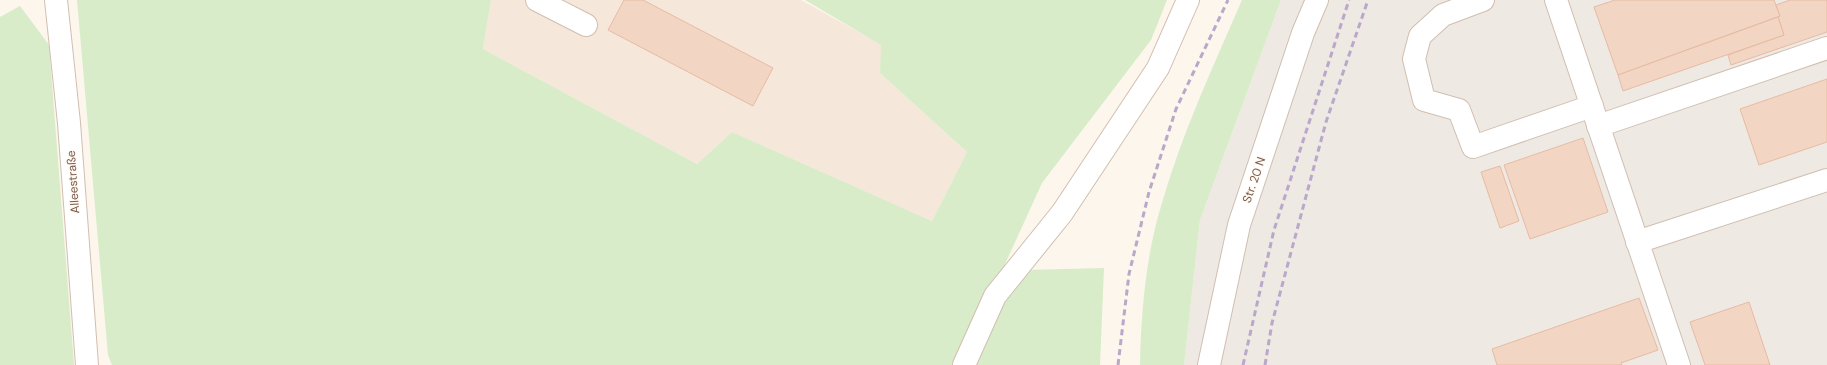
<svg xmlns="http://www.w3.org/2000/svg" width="1827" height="365" font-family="'DM Sans',sans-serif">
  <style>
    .residential { fill: #f5e8da }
    .industrial { fill: #efe9e4 }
    .green { fill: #d8ecc9 }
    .building { fill: #f3d5c3; stroke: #e6bba3 }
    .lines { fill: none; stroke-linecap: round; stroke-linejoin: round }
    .minor-casing { stroke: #d1beb0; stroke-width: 24 }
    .minor { stroke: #fff; stroke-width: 22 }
    .rail { stroke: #b9a8c9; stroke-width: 3; stroke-dasharray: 6 4; stroke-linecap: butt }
    .labels { text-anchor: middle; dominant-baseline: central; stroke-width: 3; stroke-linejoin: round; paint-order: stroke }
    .street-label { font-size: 12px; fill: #7a5c4d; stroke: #fffaf3 }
  </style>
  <rect width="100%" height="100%" fill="#fdf6ec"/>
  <polygon class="residential" points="491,0 801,0 882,45 880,73 967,152 932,221 732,132 697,164 483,49"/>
  <polygon class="industrial" points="1281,0 1827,0 1827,365 1184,365 1200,220"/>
  <g class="green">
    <polygon points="77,0 491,0 483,49 697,164 732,132 932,221 967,152 880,73 881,45 805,0 1167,0 1151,40 1042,183 959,365 112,365 108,355"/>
    <path d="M 1242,0 L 1281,0 L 1200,220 L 1184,365 L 1140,365 C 1141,312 1146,254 1162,203 C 1182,133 1213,67 1242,0 Z"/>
    <polygon points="20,6 49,45 74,365 0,365 0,17"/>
    <polygon points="1104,268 1100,365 971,365 989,323 1024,270"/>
  </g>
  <g class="building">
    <polygon points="624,0 643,0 773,68 753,106 608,30"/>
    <polygon points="1615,0 1774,0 1780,16 1618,75 1594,7"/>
    <polygon points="1790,0 1827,0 1827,32 1731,65 1728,55 1784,35 1778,17 1780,16 1776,5"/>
    <polygon points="1778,17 1784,35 1623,91 1618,75"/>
    <polygon points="1827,79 1827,142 1759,165 1740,109"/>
    <polygon points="1583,138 1608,212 1530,239 1504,165"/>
    <polygon points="1500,166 1519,221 1500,228 1481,172"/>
    <polygon points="1639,298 1658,350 1621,363 1622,365 1497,365 1492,349"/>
    <polygon points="1749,302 1770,365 1705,365 1690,322"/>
  </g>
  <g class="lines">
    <defs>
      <g id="minor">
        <polyline points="56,0 69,123 87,365"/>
        <polyline points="537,0 586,25"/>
        <polyline points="1483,0 1443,15 1420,36 1414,59 1424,100 1459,110 1473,147 1592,106"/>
        <polyline points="1556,0 1679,365"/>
        <polyline points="1598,126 1827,48"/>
        <polyline points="1637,242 1827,180"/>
        <polyline points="964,365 995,296 1062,213 1158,68 1188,0"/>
        <polyline points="1209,365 1239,225 1303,33 1317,0"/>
      </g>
    </defs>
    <use href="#minor" class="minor-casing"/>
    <use href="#minor" class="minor"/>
    <g class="rail">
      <polyline points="1118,365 1129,274 1149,192 1176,109 1228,0"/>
      <polyline points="1243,365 1274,230 1349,0"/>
      <polyline points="1265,365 1272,323 1326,122 1368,0"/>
    </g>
  </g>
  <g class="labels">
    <g class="street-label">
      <text transform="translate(1254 180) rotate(-71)">Str. 20 N</text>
      <text transform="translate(73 182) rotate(-94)">Alleestraße</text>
    </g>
  </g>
</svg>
